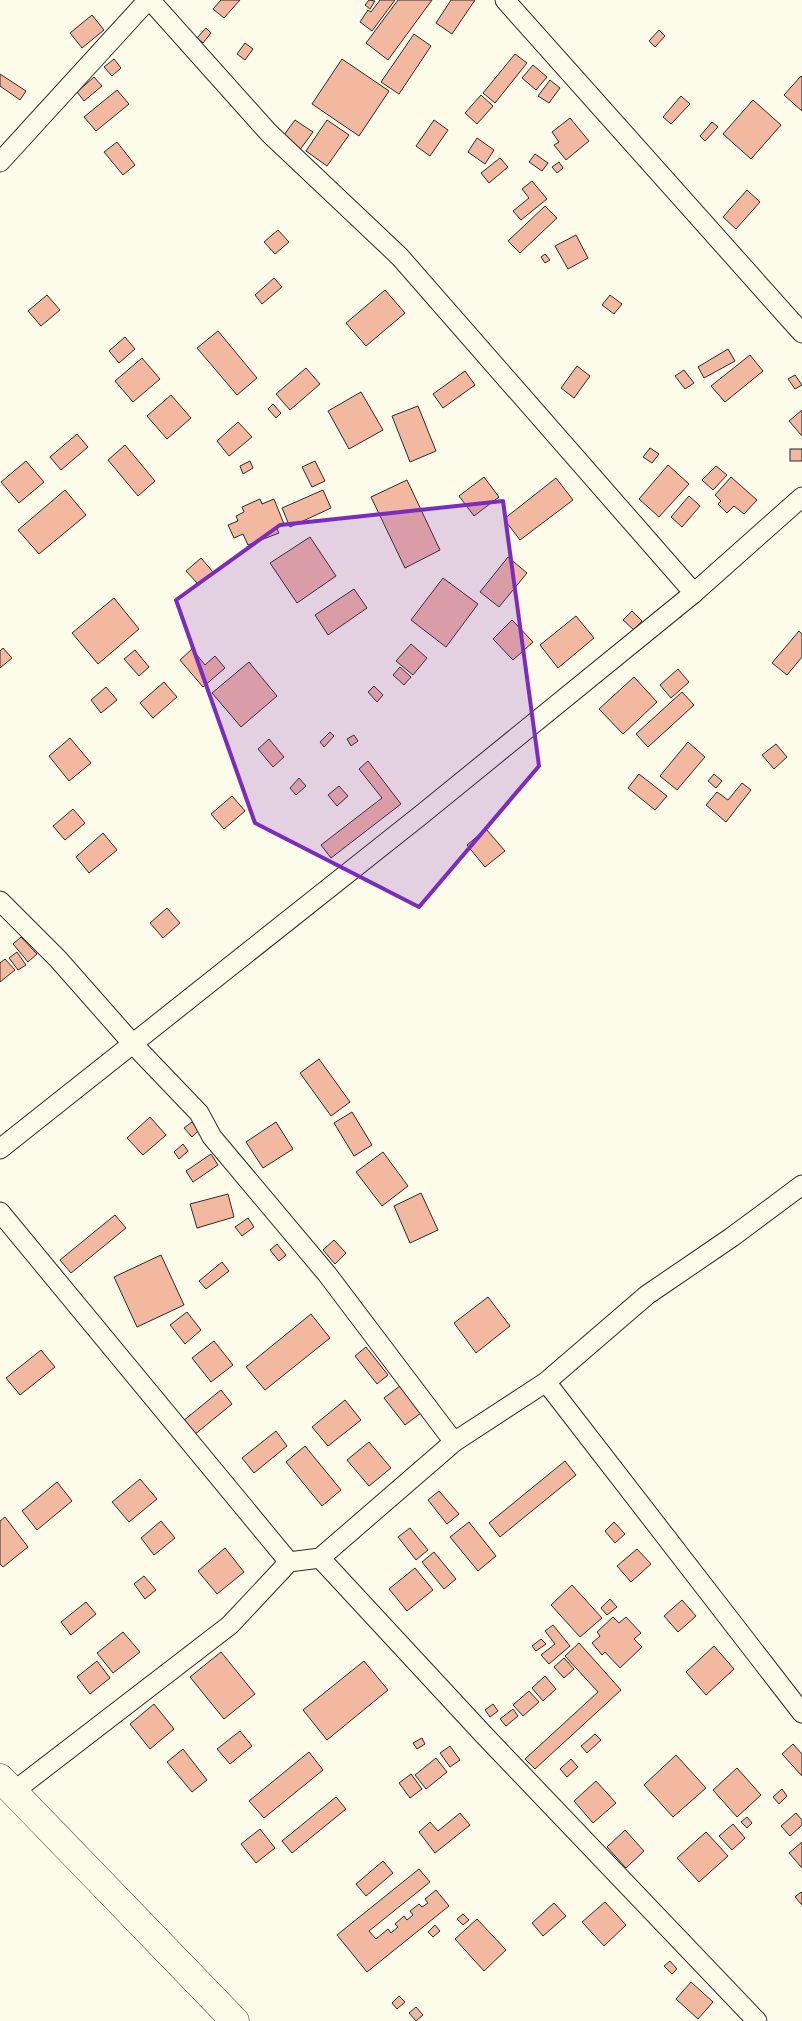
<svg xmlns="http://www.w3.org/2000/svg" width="802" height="2021" font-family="'DejaVu Sans',sans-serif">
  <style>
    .building { fill: #f2b8a0; stroke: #2b2b2b }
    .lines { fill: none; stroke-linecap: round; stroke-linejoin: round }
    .minor-casing { stroke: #2b2b2b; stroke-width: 21 }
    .trunk-casing { stroke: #2b2b2b; stroke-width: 29 }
    .minor { stroke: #fdfbea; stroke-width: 19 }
    .trunk { stroke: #fdfbea; stroke-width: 28 }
    .marked { fill: #7b2cbf; fill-opacity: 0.2; stroke: #7b2cbf; stroke-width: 4; stroke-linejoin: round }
  </style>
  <rect width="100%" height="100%" fill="#fdfbea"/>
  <g class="building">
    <polygon points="221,0 240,0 224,18 213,9"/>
    <polygon points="369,0 375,1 370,9 365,5"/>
    <polygon points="380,0 395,0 372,31 360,22 368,10 371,12"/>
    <polygon points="398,0 432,0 388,60 366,43"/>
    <polygon points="451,0 475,0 452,34 436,23"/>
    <polygon points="92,15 104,30 82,48 70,33"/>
    <polygon points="206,28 211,33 203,43 197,38"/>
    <polygon points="659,30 665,36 655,47 649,41"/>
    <polygon points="414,34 431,46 399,94 381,82"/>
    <polygon points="245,43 253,49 245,60 237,54"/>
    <polygon points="515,54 527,63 495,103 483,93"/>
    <polygon points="114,59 121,68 112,76 104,67"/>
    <polygon points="342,59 389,91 359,136 312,104"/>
    <polygon points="533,65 547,77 536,90 522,78"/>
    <polygon points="0,74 26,91 20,100 0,86"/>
    <polygon points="801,76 802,77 802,111 784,95"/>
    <polygon points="94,77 102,86 84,101 77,92"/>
    <polygon points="550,80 560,88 549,103 538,96"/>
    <polygon points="117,90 129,104 96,131 84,117"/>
    <polygon points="481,95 493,106 477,124 465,113"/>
    <polygon points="681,96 690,104 671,124 663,117"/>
    <polygon points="753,100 781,125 751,159 723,134"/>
    <polygon points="570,118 589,141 566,160 554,145 559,142 552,132"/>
    <polygon points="295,120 313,132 299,151 281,139"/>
    <polygon points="327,120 349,135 327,166 306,151"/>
    <polygon points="434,120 448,130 430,156 416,146"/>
    <polygon points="712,122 718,127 705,141 700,136"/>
    <polygon points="477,138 494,150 485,164 468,152"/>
    <polygon points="117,142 135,165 123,175 104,152"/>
    <polygon points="535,154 548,163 542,171 529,162"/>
    <polygon points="500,158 508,167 489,183 481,173"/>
    <polygon points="559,162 563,168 557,173 552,167"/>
    <polygon points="532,181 547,199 521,220 513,211 529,198 522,189"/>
    <polygon points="747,190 760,202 736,229 723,217"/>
    <polygon points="545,206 557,218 520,253 508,241"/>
    <polygon points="278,230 289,242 275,254 264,242"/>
    <polygon points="576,235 588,258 568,269 555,246"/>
    <polygon points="545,254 550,260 545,263 541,257"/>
    <polygon points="274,278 282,287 262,304 255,295"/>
    <polygon points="385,290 405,313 366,346 346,323"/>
    <polygon points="47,295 60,310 41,326 28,311"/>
    <polygon points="610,295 622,304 614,314 602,305"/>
    <polygon points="218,331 257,378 237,395 197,348"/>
    <polygon points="125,337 135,349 119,363 109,351"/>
    <polygon points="728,349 735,361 704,378 698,367"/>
    <polygon points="750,355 763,371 725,402 711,386"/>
    <polygon points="142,358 160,379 133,402 115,381"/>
    <polygon points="577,366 590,376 574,398 561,388"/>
    <polygon points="306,368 320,384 290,410 276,394"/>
    <polygon points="684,370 694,383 685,389 675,376"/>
    <polygon points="465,371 475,385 443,408 433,394"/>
    <polygon points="795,375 802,385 795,389 788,379"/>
    <polygon points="361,392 383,430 349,449 328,411"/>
    <polygon points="171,395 191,418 167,439 147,416"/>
    <polygon points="273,404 281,413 276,418 268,409"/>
    <polygon points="418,406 436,451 410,462 392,416"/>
    <polygon points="802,410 802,436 789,421"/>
    <polygon points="238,422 252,437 229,456 217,441"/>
    <polygon points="77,434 88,447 61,470 50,457"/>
    <polygon points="125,445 155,481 138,496 108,460"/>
    <polygon points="650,448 659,454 652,463 643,457"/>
    <rect x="790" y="449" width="12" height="12"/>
    <polygon points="26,461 44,482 19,503 1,482"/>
    <polygon points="250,461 253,468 243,474 240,466"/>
    <polygon points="315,461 325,481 312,487 302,467"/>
    <polygon points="668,465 689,484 659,517 639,499"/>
    <polygon points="716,466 727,475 713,490 702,480"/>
    <polygon points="484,477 499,497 474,516 459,496"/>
    <polygon points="731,477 757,500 744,514 734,506 727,513 718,504 721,501 715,495"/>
    <polygon points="556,478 573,500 520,540 504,519"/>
    <polygon points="407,480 440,550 405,568 371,497"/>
    <polygon points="65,490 86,515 39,554 18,530"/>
    <polygon points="323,490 331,508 290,527 282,508"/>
    <polygon points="689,496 700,506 682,527 671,517"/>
    <polygon points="260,499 262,504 274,499 284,524 276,527 279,533 248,545 243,534 234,538 228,525 238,521 236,516 244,512 242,507"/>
    <polygon points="310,537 336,576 297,603 270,563"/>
    <polygon points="508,557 527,573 499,607 480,592"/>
    <polygon points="201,558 213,572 198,584 186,571"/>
    <polygon points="443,578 478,604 446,647 411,620"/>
    <polygon points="354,589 367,608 328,635 315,615"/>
    <polygon points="114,598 139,629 98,664 72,633"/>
    <polygon points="632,611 642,621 634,630 623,620"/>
    <polygon points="576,616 594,638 558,668 540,645"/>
    <polygon points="512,620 533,642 513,660 493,639"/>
    <polygon points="799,631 802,634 802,657 787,675 772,663"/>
    <polygon points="411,644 427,658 413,675 396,661"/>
    <polygon points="3,648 12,658 0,668 0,651"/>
    <polygon points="192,649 205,665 215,656 225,668 203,687 180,660"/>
    <polygon points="135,650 149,667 139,676 124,659"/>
    <polygon points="249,662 277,696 241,727 212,693"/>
    <polygon points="400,667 411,677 404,685 393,675"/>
    <polygon points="678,669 689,682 671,698 660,685"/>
    <polygon points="634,677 657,702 623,734 599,709"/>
    <polygon points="164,682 177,697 153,718 140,703"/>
    <polygon points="374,686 383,695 377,702 368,692"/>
    <polygon points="106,687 117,700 101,713 91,700"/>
    <polygon points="682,692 694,705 648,747 636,734"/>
    <polygon points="330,732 334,736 324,747 320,742"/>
    <polygon points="354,735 358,741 351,746 347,739"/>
    <polygon points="70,738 91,763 69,781 49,756"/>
    <polygon points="269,739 284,757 273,767 258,749"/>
    <polygon points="688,742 705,757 677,790 660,776"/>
    <polygon points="776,744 787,757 774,769 762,755"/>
    <polygon points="368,761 401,804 331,858 321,845 382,798 359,769"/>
    <polygon points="639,774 667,796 655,810 628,788"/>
    <polygon points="714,774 722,781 716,788 708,781"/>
    <polygon points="299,778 306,786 296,795 290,788"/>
    <polygon points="742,783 751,790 726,822 706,805 717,792 728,800"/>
    <polygon points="339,786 348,796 337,806 328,795"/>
    <polygon points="232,796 245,811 224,829 211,814"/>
    <polygon points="73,809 85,823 65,840 53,826"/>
    <polygon points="486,829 505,851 485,867 467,845"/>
    <polygon points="103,833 117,850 89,873 76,857"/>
    <polygon points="167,908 180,923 163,938 150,923"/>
    <polygon points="21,937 37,954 28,962 13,944"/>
    <polygon points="17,952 26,965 18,970 9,958"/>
    <polygon points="5,959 15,970 0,982 0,963"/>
    <polygon points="319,1059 350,1102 331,1116 300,1073"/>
    <polygon points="352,1112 372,1145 354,1156 334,1123"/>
    <polygon points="150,1117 166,1135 143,1155 127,1138"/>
    <polygon points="192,1122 199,1130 192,1137 184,1128"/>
    <polygon points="276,1122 293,1149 263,1168 246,1142"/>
    <polygon points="183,1144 188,1151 179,1159 174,1152"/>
    <polygon points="383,1152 408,1186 382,1206 356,1172"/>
    <polygon points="211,1154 218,1165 193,1182 186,1171"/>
    <polygon points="421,1193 438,1230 410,1243 394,1206"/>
    <polygon points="228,1194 234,1217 197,1228 190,1204"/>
    <polygon points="115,1215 126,1228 71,1273 60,1260"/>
    <polygon points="248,1218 254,1227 242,1236 235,1227"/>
    <polygon points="334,1240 346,1253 335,1264 323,1250"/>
    <polygon points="277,1244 286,1255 279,1261 270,1250"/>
    <polygon points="161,1255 184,1305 137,1327 114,1277"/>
    <polygon points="222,1262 229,1271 206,1289 199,1281"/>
    <polygon points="488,1297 510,1326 476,1353 454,1323"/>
    <polygon points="187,1312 201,1330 185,1344 170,1325"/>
    <polygon points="311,1314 330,1338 265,1390 246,1367"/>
    <polygon points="214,1341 233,1365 211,1382 192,1358"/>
    <polygon points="366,1347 388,1375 377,1384 355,1356"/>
    <polygon points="41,1350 55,1367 20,1395 6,1378"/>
    <polygon points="400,1386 421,1413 405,1425 384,1398"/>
    <polygon points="221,1390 232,1404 194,1435 183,1421"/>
    <polygon points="345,1400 361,1420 328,1446 312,1427"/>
    <polygon points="276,1431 287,1446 254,1473 242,1458"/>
    <polygon points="369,1442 391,1468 369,1486 347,1460"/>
    <polygon points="305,1446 341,1490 322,1506 286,1462"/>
    <polygon points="565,1461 576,1475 500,1537 489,1523"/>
    <polygon points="140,1479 157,1499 129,1522 112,1502"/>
    <polygon points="57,1482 72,1501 37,1530 22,1511"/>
    <polygon points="439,1491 459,1514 447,1524 428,1500"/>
    <polygon points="5,1517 28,1547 3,1567 0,1564 0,1521"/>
    <polygon points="161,1521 175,1538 154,1555 141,1538"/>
    <polygon points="469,1522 496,1556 478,1571 450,1537"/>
    <polygon points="614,1522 625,1534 615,1543 605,1531"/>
    <polygon points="410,1528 428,1550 416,1560 398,1537"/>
    <polygon points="225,1548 244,1572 217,1594 198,1571"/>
    <polygon points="637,1549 651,1564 631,1582 617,1566"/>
    <polygon points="434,1552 456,1579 444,1589 422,1562"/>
    <polygon points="415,1568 433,1590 407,1611 389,1589"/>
    <polygon points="144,1576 156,1590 145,1599 134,1584"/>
    <polygon points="572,1585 602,1618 580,1637 551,1605"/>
    <polygon points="610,1599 617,1607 607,1615 601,1608"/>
    <polygon points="682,1600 696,1616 678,1632 664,1616"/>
    <polygon points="86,1602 96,1614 71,1635 61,1622"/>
    <polygon points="613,1617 619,1623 626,1617 641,1633 634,1639 642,1647 620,1668 605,1652 602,1655 592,1643 600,1636 597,1632"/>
    <polygon points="553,1625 570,1646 549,1664 541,1655 555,1644 545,1631"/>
    <polygon points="123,1632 140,1652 113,1673 97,1653"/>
    <polygon points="541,1639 546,1644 536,1651 532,1646"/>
    <polygon points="579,1643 621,1690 535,1769 525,1759 598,1692 565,1656"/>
    <polygon points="714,1646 734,1669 706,1695 686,1672"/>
    <polygon points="221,1652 255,1694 224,1719 190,1677"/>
    <polygon points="564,1658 574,1669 564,1678 554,1667"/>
    <polygon points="97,1661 110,1678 90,1694 77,1677"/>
    <polygon points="364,1661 388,1690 327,1740 303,1710"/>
    <polygon points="545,1676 556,1689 543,1701 532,1688"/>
    <polygon points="529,1691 539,1702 523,1716 513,1705"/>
    <polygon points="154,1704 174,1729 150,1749 130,1724"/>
    <polygon points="493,1704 498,1711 490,1717 485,1710"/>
    <polygon points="513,1709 518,1716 506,1726 500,1719"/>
    <polygon points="240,1731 252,1746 230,1764 217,1749"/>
    <polygon points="595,1734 601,1740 587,1753 581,1746"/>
    <polygon points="422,1738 425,1744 417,1749 413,1743"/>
    <polygon points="793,1744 802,1754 802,1776 782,1754"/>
    <polygon points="450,1746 460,1760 450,1767 440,1753"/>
    <polygon points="183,1749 207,1780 192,1792 167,1762"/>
    <polygon points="309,1752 323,1770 264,1818 249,1801"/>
    <polygon points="676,1755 706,1788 673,1817 644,1785"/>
    <polygon points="436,1758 447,1772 426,1789 415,1775"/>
    <polygon points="571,1759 578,1767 567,1777 560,1769"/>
    <polygon points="737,1768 761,1795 737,1817 713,1790"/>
    <polygon points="411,1774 422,1789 410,1798 399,1783"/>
    <polygon points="596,1781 616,1803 593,1823 574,1801"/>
    <polygon points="782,1789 787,1796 779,1804 773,1797"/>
    <polygon points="336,1797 346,1809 292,1853 282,1841"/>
    <polygon points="460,1813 470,1825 435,1853 419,1832 430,1822 438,1831"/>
    <polygon points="796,1813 802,1820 802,1825 790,1836 781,1826"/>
    <polygon points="747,1817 752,1823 747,1828 741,1822"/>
    <polygon points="733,1824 745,1838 732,1850 719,1836"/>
    <polygon points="260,1829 275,1848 256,1863 241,1844"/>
    <polygon points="625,1830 644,1851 626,1868 607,1847"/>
    <polygon points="706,1832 728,1856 699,1882 677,1858"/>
    <polygon points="802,1842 802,1868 789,1853"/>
    <polygon points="383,1861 393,1873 366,1896 356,1884"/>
    <polygon points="419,1869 430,1882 369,1931 376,1939 388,1929 391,1933 398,1927 395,1924 404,1916 407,1920 413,1915 410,1911 419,1904 422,1907 428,1903 425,1899 436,1890 449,1906 367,1972 337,1935"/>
    <polygon points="801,1892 802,1893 802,1905 795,1897"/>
    <polygon points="605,1902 626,1925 604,1946 582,1922"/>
    <polygon points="554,1903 566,1916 543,1936 532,1923"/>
    <polygon points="463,1914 469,1920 463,1925 457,1919"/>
    <polygon points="477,1919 506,1950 484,1971 455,1939"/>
    <polygon points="435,1925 440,1931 433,1937 428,1932"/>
    <polygon points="670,1961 677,1969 672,1974 664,1966"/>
    <polygon points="691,1982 713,2002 698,2019 676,1999"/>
    <polygon points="399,1996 405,2002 397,2009 392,2003"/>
    <polygon points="416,2007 423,2015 416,2021 409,2013"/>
  </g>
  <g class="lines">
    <defs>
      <g id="minor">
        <polyline points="150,0 269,133 400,257 694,593"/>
        <polyline points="505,0 802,333"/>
        <polyline points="0,162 148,0"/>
        <polyline points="0,901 58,959 132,1043 199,1113 212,1137 327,1274 454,1442"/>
        <polyline points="0,1149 421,815 694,593 802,497"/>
        <polyline points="0,1212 289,1562"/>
        <polyline points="546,1382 802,1713"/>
        <polyline points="320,1558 484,1735 757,2021"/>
        <polyline points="13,1792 230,1625 289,1562 320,1558 454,1442 546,1382 647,1295 732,1237 802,1185"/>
      </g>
      <polyline id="trunk" points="0,1778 235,2021"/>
    </defs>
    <use href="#minor" class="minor-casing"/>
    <use href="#trunk" class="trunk-casing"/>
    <use href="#minor" class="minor"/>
    <use href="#trunk" class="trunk"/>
  </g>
  <path class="marked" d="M 503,501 L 539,766 L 419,907 L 255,823 L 176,600 L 280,525 Z"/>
</svg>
